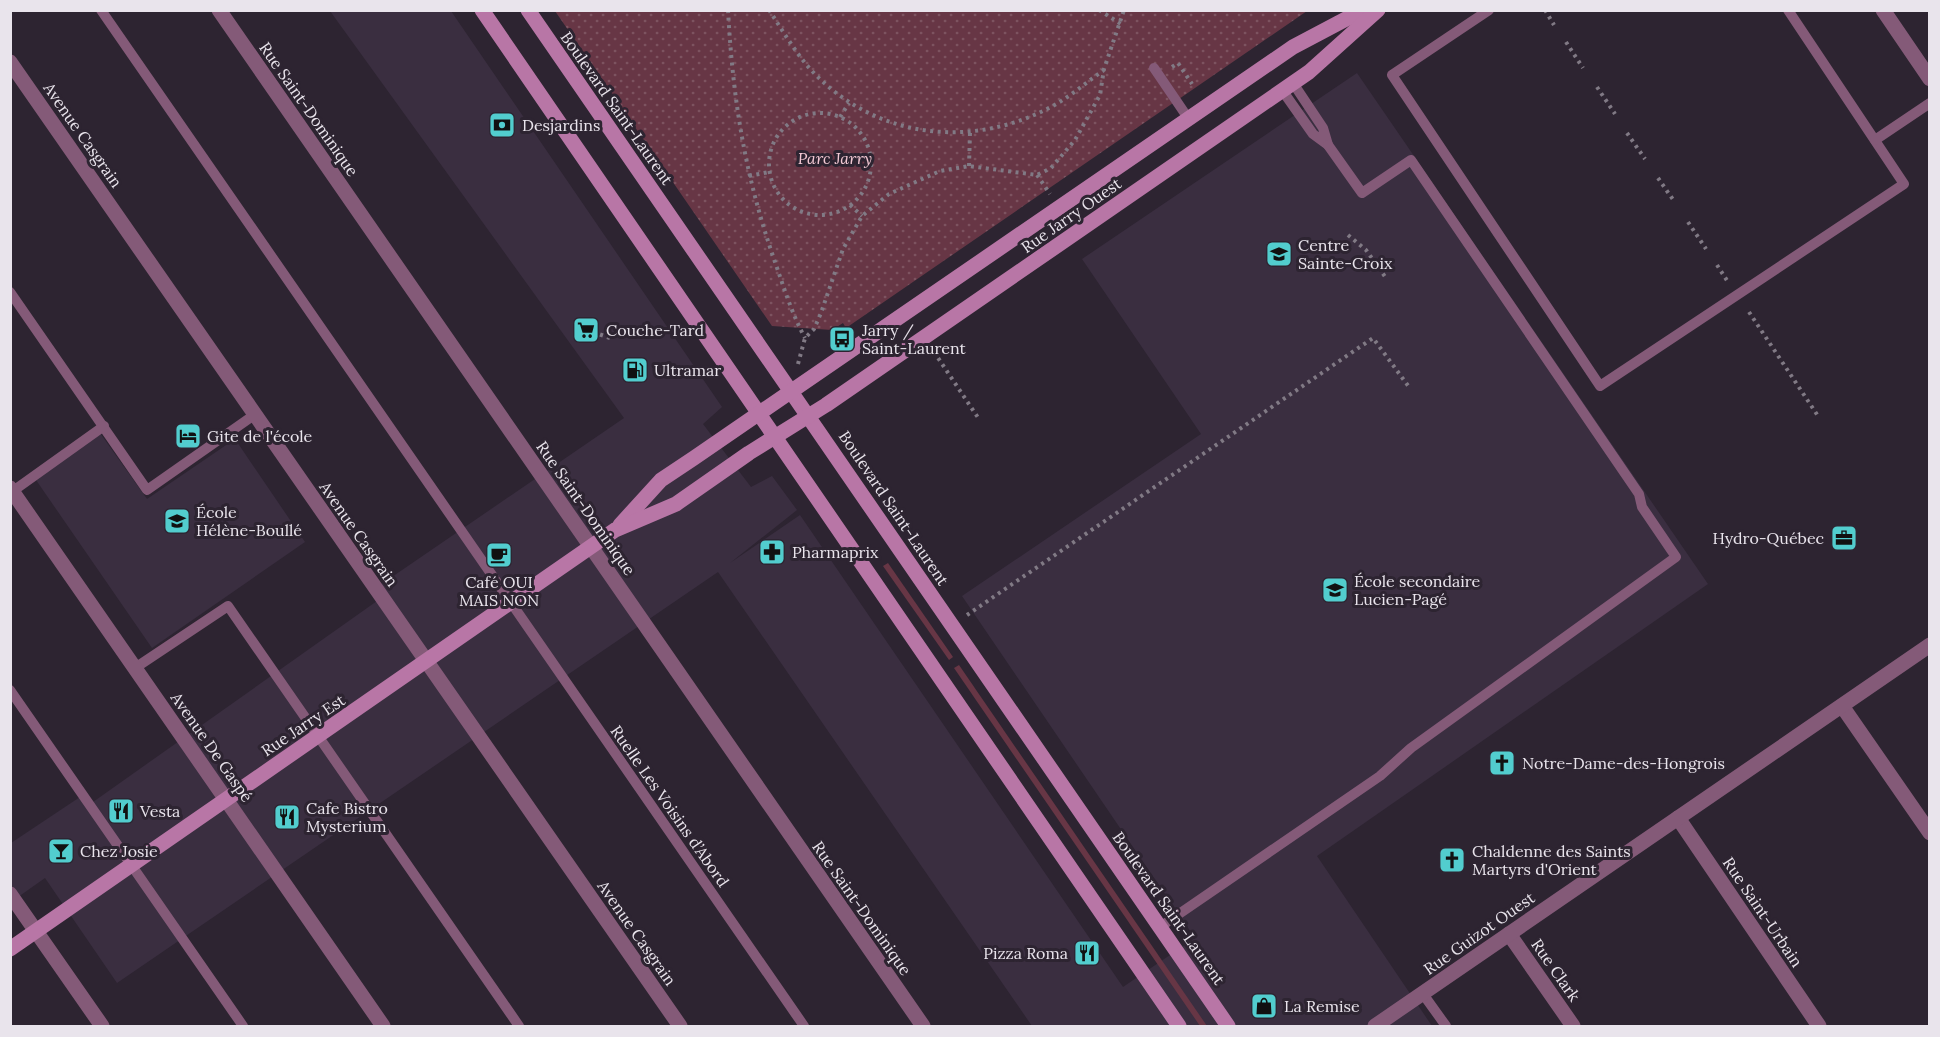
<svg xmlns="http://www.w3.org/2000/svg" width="1940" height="1037" font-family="Lora,serif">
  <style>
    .built { fill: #3a2e40 }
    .grass { fill: #673645 }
    .park { fill: url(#park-dots) }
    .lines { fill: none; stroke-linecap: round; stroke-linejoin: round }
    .path { stroke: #817a85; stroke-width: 4; stroke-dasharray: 3 4.5; stroke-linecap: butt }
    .service { stroke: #845a78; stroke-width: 10 }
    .minor { stroke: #845a78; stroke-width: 15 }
    .secondary { stroke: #b876a6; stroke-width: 15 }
    .labels { text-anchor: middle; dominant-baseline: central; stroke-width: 6; stroke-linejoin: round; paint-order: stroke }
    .street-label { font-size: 16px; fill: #e9e4ec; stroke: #2d2431 }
    .poi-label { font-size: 16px; fill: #e9e4ec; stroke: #2d2431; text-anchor: start }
    .park-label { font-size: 16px; font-style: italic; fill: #f3c9d4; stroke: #2d2431 }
  </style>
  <defs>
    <pattern id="park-dots" width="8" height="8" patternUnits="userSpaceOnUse" patternTransform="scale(1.5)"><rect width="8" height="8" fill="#673645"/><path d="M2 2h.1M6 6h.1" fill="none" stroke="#7d5360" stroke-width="1.8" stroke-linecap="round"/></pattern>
  </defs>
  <rect width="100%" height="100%" fill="#2d2431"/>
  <g class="built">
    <polygon points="330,11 451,11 722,407 703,424 751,487 772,476 797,510 730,563 800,515 1123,987 1195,938 962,596 1201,434 1082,259 1357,73 1708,584 1317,856 1432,1026 1032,1026 718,572 117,983 45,878 11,902 11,843 86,793 93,802 377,601 370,592 624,418"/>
    <polygon points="100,433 147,499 235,439 305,542 152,648 36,480"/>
  </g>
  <g class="grass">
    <polygon points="888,563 953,657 949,660 883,566"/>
    <polygon points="959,665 1207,1026 1200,1026 954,668"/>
  </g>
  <polygon class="park" points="555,11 1307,11 846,328 843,323 832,330 772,326"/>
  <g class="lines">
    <g class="path">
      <path d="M 728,10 C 733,101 745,176 775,262 C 784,288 792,314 805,338"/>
      <path d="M 769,10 C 785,34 800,61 821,80 C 884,139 972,147 1047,109 C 1068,99 1085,83 1104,70"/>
      <polyline points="1099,10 1121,24"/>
      <polyline points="1545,10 1554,25"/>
      <polyline points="1566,42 1583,68"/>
      <polyline points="1172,67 1178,63 1192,84"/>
      <polyline points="1597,87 1615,114"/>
      <circle cx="820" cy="164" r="51"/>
      <polyline points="840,117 849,103"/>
      <polyline points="1627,133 1645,159"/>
      <polyline points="969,166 970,133"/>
      <polyline points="1037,175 1050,194"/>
      <polyline points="749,176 769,172"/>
      <polyline points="1658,178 1674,201"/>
      <polyline points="850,205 862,216"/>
      <polyline points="1688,222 1706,249"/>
      <polyline points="1348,235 1366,250 1386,278"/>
      <polyline points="1717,265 1728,282"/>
      <polyline points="1749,312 1818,416"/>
      <polyline points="593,332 610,338"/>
      <polyline points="934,352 979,419"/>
      <polyline points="798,364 805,338 814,329 821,313 843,249 862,216 889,194 940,171 969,166 1037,175 1051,168 1075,140 1100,95 1104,69 1124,10"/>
      <polyline points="967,615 1373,338 1409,387"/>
    </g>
    <g class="service">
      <polyline points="101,10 804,1026"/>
      <polyline points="1489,10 1392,75 1600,386 1904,184 1788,10"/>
      <polyline points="1154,68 1188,118"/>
      <polyline points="1282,90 1313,134 1328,145 1323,128 1293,83"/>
      <polyline points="1875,140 1930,103"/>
      <polyline points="10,292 147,490 254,415"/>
      <polyline points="13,491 104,426"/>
      <polyline points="135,668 228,606 519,1026"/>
      <polyline points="10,690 243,1026"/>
      <polyline points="1160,927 1380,776 1411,748 1676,557 1642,507 1639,494 1411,160 1362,193 1328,145"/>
      <polyline points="1423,994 1446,1026"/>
    </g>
    <g class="minor">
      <polyline points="219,10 923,1026"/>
      <polyline points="1883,10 1930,79"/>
      <polyline points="10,62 680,1026"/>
      <polyline points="10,488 383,1026"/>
      <polyline points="1842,706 1930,833"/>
      <polyline points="1678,818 1819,1026"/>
      <polyline points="10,894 102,1026"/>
      <polyline points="1509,934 1573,1026"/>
      <polyline points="1375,1026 1930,645"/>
    </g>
    <g class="secondary">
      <polyline points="482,10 1179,1026"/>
      <polyline points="528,10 1228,1026"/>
      <polyline points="620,525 661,480 694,458 1293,47 1363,10"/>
      <polyline points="10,949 615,530 676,504 749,453 826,405 1309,72 1378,10"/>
    </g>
  </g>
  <defs>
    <symbol id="bank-square" viewBox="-11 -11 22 22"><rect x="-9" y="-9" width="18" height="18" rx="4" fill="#52cdce" stroke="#2d2431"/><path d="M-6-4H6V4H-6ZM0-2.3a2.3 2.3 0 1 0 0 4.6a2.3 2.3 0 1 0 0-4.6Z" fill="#111"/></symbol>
    <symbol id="school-square" viewBox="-11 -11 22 22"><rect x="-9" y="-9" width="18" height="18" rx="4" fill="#52cdce" stroke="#2d2431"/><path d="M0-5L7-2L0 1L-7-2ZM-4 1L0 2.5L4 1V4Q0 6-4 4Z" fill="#111"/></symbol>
    <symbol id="supermarket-square" viewBox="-11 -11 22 22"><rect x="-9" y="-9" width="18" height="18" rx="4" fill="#52cdce" stroke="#2d2431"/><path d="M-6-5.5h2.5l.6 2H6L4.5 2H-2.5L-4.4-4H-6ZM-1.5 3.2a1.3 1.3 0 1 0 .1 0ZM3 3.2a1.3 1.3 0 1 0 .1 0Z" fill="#111"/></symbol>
    <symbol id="bus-square" viewBox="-11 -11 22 22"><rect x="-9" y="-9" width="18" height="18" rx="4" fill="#52cdce" stroke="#2d2431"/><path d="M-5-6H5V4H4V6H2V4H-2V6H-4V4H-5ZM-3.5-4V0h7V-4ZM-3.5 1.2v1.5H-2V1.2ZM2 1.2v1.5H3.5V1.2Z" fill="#111"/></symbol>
    <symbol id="fuel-square" viewBox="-11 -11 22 22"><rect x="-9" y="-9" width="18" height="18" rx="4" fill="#52cdce" stroke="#2d2431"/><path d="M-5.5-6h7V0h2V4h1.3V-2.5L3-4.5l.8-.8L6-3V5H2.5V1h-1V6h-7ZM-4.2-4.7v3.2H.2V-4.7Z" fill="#111"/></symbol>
    <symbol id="hotel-square" viewBox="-11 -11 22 22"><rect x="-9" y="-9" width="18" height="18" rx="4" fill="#52cdce" stroke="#2d2431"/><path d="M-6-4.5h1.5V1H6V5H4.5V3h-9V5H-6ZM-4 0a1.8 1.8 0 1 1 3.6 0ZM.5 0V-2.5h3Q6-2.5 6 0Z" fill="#111"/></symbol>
    <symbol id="office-square" viewBox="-11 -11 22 22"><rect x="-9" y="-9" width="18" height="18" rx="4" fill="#52cdce" stroke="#2d2431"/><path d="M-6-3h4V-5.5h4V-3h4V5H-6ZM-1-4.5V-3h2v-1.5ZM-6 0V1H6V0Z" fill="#111"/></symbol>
    <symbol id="pharmacy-square" viewBox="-11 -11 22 22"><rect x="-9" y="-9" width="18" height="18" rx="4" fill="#52cdce" stroke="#2d2431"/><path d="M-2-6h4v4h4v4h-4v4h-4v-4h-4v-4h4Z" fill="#111"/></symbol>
    <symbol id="cafe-square" viewBox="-11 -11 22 22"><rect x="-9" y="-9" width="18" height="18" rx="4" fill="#52cdce" stroke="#2d2431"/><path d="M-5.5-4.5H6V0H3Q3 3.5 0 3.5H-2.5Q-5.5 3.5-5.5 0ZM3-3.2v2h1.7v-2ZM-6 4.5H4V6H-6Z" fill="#111"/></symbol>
    <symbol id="church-square" viewBox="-11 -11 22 22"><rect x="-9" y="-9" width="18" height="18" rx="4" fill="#52cdce" stroke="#2d2431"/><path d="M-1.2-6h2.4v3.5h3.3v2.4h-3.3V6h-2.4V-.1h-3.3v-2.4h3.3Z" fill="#111"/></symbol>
    <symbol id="restaurant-square" viewBox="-11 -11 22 22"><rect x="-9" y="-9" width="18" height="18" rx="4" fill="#52cdce" stroke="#2d2431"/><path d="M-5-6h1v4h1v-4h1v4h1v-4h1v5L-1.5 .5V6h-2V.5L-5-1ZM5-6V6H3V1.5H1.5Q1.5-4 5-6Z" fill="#111"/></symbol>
    <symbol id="bar-square" viewBox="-11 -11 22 22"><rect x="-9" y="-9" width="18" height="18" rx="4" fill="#52cdce" stroke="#2d2431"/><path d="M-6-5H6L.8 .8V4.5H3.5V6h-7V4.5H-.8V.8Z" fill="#111"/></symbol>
    <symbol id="shop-square" viewBox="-11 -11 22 22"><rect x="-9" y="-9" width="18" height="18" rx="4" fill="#52cdce" stroke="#2d2431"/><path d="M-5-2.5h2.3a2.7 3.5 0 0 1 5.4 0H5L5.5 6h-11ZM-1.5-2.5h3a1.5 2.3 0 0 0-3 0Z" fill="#111"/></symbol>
  </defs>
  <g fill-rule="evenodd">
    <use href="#bank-square" x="487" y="110" width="30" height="30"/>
    <use href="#school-square" x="1264" y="239" width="30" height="30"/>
    <use href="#supermarket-square" x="571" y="315" width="30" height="30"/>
    <use href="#bus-square" x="827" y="324" width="30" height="30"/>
    <use href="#fuel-square" x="620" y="355" width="30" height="30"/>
    <use href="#hotel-square" x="173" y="421" width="30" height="30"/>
    <use href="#school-square" x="162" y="506" width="30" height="30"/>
    <use href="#office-square" x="1829" y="523" width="30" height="30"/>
    <use href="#pharmacy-square" x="757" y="537" width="30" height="30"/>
    <use href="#cafe-square" x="484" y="540" width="30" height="30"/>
    <use href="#school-square" x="1320" y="575" width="30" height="30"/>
    <use href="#church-square" x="1487" y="748" width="30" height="30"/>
    <use href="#restaurant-square" x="106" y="796" width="30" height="30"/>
    <use href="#restaurant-square" x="272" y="802" width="30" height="30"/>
    <use href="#bar-square" x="46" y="836" width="30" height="30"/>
    <use href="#church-square" x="1437" y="845" width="30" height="30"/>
    <use href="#restaurant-square" x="1072" y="938" width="30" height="30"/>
    <use href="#shop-square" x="1249" y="991" width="30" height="30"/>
  </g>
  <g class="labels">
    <g class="street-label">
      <text transform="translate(617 108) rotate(55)">Boulevard Saint-Laurent</text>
      <text transform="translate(309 109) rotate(55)">Rue Saint-Dominique</text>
      <text transform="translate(83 135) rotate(55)">Avenue Casgrain</text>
      <text transform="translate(1071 215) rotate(-35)">Rue Jarry Ouest</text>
      <text transform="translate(586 508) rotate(55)">Rue Saint-Dominique</text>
      <text transform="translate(894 508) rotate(56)">Boulevard Saint-Laurent</text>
      <text transform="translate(359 534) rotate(55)">Avenue Casgrain</text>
      <text transform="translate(303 725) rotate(-34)">Rue Jarry Est</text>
      <text transform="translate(212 747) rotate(55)">Avenue De Gaspé</text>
      <text transform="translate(670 806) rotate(55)">Ruelle Les Voisins d’Abord</text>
      <text transform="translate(862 908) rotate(55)">Rue Saint-Dominique</text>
      <text transform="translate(1169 908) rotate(55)">Boulevard Saint-Laurent</text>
      <text transform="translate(1763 912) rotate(56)">Rue Saint-Urbain</text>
      <text transform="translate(637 933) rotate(55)">Avenue Casgrain</text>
      <text transform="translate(1479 933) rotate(-35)">Rue Guizot Ouest</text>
      <text transform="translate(1556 970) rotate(55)">Rue Clark</text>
    </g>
    <g class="poi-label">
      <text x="522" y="125">Desjardins</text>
      <text x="1298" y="245">Centre<tspan x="1298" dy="18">Sainte-Croix</tspan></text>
      <text x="606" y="330">Couche-Tard</text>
      <text x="862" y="330">Jarry /<tspan x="862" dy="18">Saint-Laurent</tspan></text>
      <text x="654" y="370">Ultramar</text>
      <text x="207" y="436">Gite de l'école</text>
      <text x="196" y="512">École<tspan x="196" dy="18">Hélène-Boullé</tspan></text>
      <text x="1824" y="538" text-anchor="end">Hydro-Québec</text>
      <text x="792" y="552">Pharmaprix</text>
      <text x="1354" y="581">École secondaire<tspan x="1354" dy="18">Lucien-Pagé</tspan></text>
      <text x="499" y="582" text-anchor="middle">Café OUI<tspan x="499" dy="18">MAIS NON</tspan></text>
      <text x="1522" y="763">Notre-Dame-des-Hongrois</text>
      <text x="306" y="808">Cafe Bistro<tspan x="306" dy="18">Mysterium</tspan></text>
      <text x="140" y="811">Vesta</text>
      <text x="80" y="851">Chez Josie</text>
      <text x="1472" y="851">Chaldenne des Saints<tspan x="1472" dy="18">Martyrs d'Orient</tspan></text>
      <text x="1068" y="953" text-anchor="end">Pizza Roma</text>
      <text x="1284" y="1006">La Remise</text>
    </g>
    <g class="park-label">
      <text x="835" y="158">Parc Jarry</text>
    </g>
  </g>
  <rect width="1940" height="1037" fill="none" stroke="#e9e4ec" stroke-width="24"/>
</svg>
